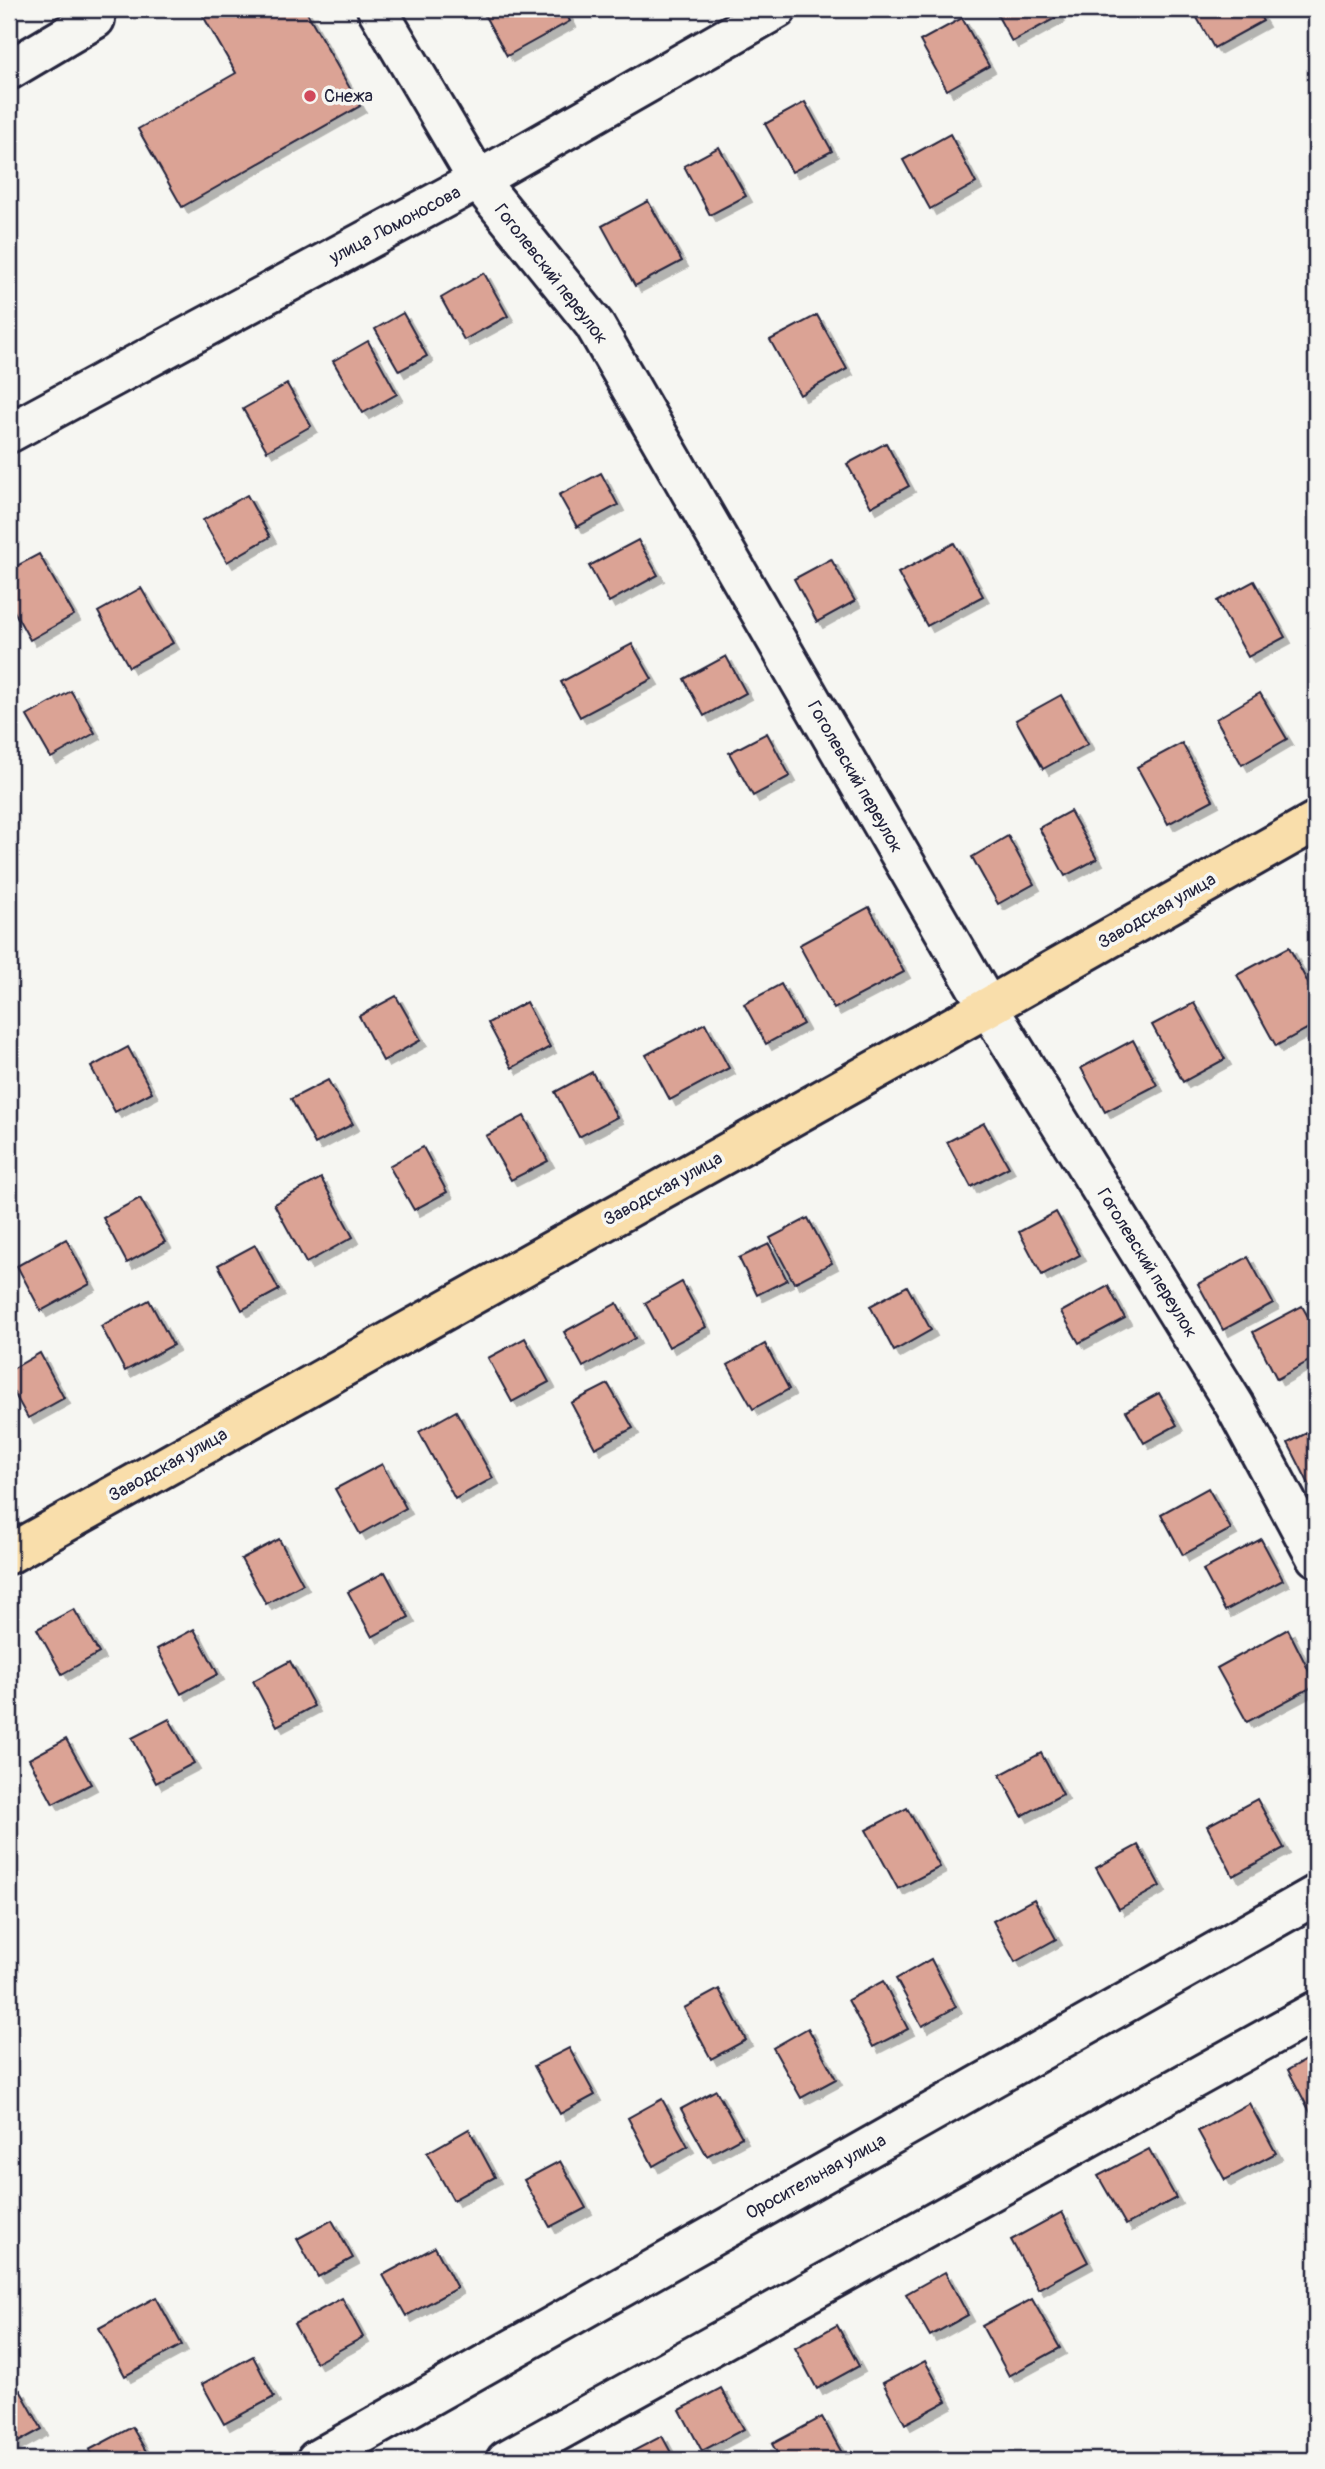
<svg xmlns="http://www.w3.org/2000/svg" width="1325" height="2469" font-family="Pangolin,sans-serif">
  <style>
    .building { fill: #dba395; stroke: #22223b; stroke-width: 2; filter: url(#shadow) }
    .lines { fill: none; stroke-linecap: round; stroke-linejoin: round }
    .minor-casing { stroke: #22223b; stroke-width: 44 }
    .major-casing { stroke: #22223b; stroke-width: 44 }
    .minor { stroke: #f6f6f2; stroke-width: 38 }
    .major { stroke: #f9deab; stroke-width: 38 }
    .poi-dot { fill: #d1495b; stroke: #f6f6f2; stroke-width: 2.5 }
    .labels { text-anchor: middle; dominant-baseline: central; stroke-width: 7; stroke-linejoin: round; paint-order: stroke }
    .poi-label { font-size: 18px; fill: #22223b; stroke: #f6f6f2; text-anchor: start }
    .street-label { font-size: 18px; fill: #22223b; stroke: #f6f6f2 }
  </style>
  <defs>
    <filter id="shadow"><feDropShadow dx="6" dy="6" stdDeviation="0" flood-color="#0004"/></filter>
  </defs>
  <rect width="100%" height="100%" fill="#f6f6f2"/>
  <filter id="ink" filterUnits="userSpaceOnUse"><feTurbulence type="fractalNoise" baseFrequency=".0143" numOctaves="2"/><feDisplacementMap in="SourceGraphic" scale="14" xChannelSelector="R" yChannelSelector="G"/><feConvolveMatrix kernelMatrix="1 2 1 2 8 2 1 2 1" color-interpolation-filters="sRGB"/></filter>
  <g filter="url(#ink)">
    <g class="building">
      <polygon points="199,9 305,9 360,106 182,207 138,129 236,73"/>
      <polygon points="481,9 564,9 570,21 507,56"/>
      <polygon points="994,9 1055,9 1059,16 1012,42"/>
      <polygon points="1192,9 1256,9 1263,21 1214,48"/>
      <polygon points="962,18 989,66 947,90 920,41"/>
      <polygon points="805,102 832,151 792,172 765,124"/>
      <polygon points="950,134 976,183 930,209 903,160"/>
      <polygon points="719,147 746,196 710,215 684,166"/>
      <polygon points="648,201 682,261 635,286 602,226"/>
      <polygon points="484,273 508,316 464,340 441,298"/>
      <polygon points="403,313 427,356 399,371 375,329"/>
      <polygon points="817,315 847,369 800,395 770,340"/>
      <polygon points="368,341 397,394 363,413 333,361"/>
      <polygon points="287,384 311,426 267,451 243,409"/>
      <polygon points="886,443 909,486 871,507 847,464"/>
      <polygon points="601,473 618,505 577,527 559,495"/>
      <polygon points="247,495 270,537 227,562 203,520"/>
      <polygon points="638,540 658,575 609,602 589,566"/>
      <polygon points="954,543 983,596 927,626 898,573"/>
      <polygon points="39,554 74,615 30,640 9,602 9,570"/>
      <polygon points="831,559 855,601 817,622 794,579"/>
      <polygon points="1254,581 1285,637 1248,657 1217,601"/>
      <polygon points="141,588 173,643 129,667 98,612"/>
      <polygon points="632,644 652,679 580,717 561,682"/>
      <polygon points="726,656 746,693 704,716 684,679"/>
      <polygon points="71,691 95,733 51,758 27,716"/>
      <polygon points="1260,693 1287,739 1242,765 1216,719"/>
      <polygon points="1061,695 1088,744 1043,769 1016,720"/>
      <polygon points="767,733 790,776 753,796 729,753"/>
      <polygon points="1182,743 1213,800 1168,824 1137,767"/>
      <polygon points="1070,811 1097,859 1065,876 1039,828"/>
      <polygon points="1008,836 1034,884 998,904 972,857"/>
      <polygon points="869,907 904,972 834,1009 799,945"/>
      <polygon points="1289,947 1316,998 1316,1024 1276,1046 1237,975"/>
      <polygon points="781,984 803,1024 766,1044 744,1004"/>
      <polygon points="396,996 421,1040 383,1061 359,1016"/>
      <polygon points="526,1002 550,1047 512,1068 488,1023"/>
      <polygon points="1194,1003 1225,1059 1183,1082 1152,1025"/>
      <polygon points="705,1023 729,1068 670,1100 646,1055"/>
      <polygon points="1133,1040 1157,1085 1105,1112 1081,1068"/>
      <polygon points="128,1047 152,1092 115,1112 91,1067"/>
      <polygon points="592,1072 617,1117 579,1137 555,1092"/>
      <polygon points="328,1080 353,1124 315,1144 291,1099"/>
      <polygon points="524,1116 548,1161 511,1180 486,1136"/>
      <polygon points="984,1123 1009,1167 971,1187 947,1142"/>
      <polygon points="423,1147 447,1192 414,1210 389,1166"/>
      <polygon points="321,1178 353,1237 306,1263 274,1204"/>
      <polygon points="140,1198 165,1242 127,1263 103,1218"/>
      <polygon points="1056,1212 1080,1255 1042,1275 1019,1232"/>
      <polygon points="808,1218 832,1263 794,1283 770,1238"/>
      <polygon points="66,1239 90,1284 41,1311 17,1266"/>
      <polygon points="769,1244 787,1280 757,1295 739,1258"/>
      <polygon points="255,1245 279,1290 242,1310 218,1265"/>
      <polygon points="1248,1257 1273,1303 1223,1330 1198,1284"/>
      <polygon points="682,1282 706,1327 669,1347 645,1303"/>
      <polygon points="907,1286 931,1330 894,1351 870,1306"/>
      <polygon points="1108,1286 1125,1318 1079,1343 1061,1312"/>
      <polygon points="149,1300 173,1345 125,1371 101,1326"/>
      <polygon points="617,1303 635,1338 583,1367 564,1332"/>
      <polygon points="1302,1306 1316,1331 1316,1357 1277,1379 1253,1332"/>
      <polygon points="525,1338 549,1382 512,1402 488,1358"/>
      <polygon points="765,1344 789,1389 753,1409 728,1365"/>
      <polygon points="40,1353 64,1398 28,1418 9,1384 9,1371"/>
      <polygon points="608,1384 633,1428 595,1448 571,1403"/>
      <polygon points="1159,1393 1177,1425 1144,1443 1126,1411"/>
      <polygon points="456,1411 493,1478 455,1499 419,1432"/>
      <polygon points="1316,1428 1316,1487 1312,1490 1288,1443"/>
      <polygon points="382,1464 406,1508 360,1534 335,1489"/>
      <polygon points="1208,1488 1231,1529 1183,1555 1161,1514"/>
      <polygon points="279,1539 303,1584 266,1604 241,1559"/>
      <polygon points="1261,1539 1283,1580 1225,1611 1203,1570"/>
      <polygon points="385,1572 409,1617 372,1637 348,1592"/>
      <polygon points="74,1609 99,1653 62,1674 37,1629"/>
      <polygon points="194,1629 218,1674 181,1694 157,1649"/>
      <polygon points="1288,1629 1316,1685 1247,1722 1217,1668"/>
      <polygon points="290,1661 314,1706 277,1726 253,1681"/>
      <polygon points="169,1719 194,1763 156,1783 132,1738"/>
      <polygon points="66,1739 91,1784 53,1804 29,1759"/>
      <polygon points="1041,1753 1063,1794 1022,1816 1000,1775"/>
      <polygon points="1316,1765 1316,1785 1308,1770"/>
      <polygon points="1257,1799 1284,1848 1233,1876 1207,1826"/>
      <polygon points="907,1808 940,1867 898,1889 866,1830"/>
      <polygon points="1138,1845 1160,1886 1119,1909 1096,1868"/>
      <polygon points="1034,1899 1056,1939 1015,1962 993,1921"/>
      <polygon points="931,1959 956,2007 922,2026 896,1979"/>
      <polygon points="883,1981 908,2029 873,2047 848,2000"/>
      <polygon points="719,1989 746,2040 711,2059 684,2008"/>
      <polygon points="808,2028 836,2079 801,2098 773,2048"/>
      <polygon points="569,2048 595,2095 560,2114 534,2066"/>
      <polygon points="1316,2054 1316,2123 1288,2070"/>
      <polygon points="716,2090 742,2137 707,2156 681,2109"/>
      <polygon points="662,2099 688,2146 653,2166 628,2118"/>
      <polygon points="1249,2103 1276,2153 1225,2180 1198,2131"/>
      <polygon points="469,2129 495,2177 453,2200 427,2153"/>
      <polygon points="1149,2149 1176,2198 1126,2225 1098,2176"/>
      <polygon points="560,2161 586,2208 550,2227 524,2180"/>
      <polygon points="1062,2212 1088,2262 1038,2289 1011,2240"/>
      <polygon points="332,2220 353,2258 318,2277 297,2239"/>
      <polygon points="435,2247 457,2288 406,2316 383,2275"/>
      <polygon points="945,2272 968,2315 930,2336 906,2294"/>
      <polygon points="156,2297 182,2345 125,2376 99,2328"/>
      <polygon points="342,2298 363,2337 316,2363 294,2324"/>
      <polygon points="1032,2299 1060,2348 1009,2376 982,2326"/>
      <polygon points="837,2325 859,2366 817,2389 795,2348"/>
      <polygon points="253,2356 274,2397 224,2424 202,2384"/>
      <polygon points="925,2361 947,2401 905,2424 883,2383"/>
      <polygon points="721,2388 744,2429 702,2451 680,2410"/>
      <polygon points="20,2390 42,2429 9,2447 9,2396"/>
      <polygon points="822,2417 846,2460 781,2460 772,2444"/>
      <polygon points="132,2427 151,2460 95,2460 89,2450"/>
      <polygon points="662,2436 675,2460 621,2460 620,2458"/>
    </g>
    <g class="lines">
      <defs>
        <g id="minor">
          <polyline points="377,9 478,180 594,324 988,1007 1235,1406 1316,1557"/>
          <polyline points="9,70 95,19 90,9"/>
          <polyline points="9,433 478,180 777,9"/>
          <polyline points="316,2460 1316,1895"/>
          <polyline points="506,2460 1316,2011"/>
        </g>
        <polyline id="major" points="9,1554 988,1007 1316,821"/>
      </defs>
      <use href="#minor" class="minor-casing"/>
      <use href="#major" class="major-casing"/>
      <use href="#minor" class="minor"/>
      <use href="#major" class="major"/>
    </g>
  </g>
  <circle class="poi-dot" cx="310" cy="96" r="7"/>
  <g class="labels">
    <g class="poi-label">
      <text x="324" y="96">Снежа</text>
    </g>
    <g class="street-label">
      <text transform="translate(395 225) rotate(-28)">улица Ломоносова</text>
      <text transform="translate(551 274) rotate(52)">Гоголевский переулок</text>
      <text transform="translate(855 777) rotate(60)">Гоголевский переулок</text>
      <text transform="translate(1157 911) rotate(-30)">Заводская улица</text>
      <text transform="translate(663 1189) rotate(-29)">Заводская улица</text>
      <text transform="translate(1147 1263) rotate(58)">Гоголевский переулок</text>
      <text transform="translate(168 1465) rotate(-29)">Заводская улица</text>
      <text transform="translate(816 2177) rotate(-29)">Оросительная улица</text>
    </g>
  </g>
  <rect width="1325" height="2469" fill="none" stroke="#f6f6f2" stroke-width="35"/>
  <rect x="18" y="18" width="1290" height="2434" fill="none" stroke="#22223b" stroke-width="2.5" filter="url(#ink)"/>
</svg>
